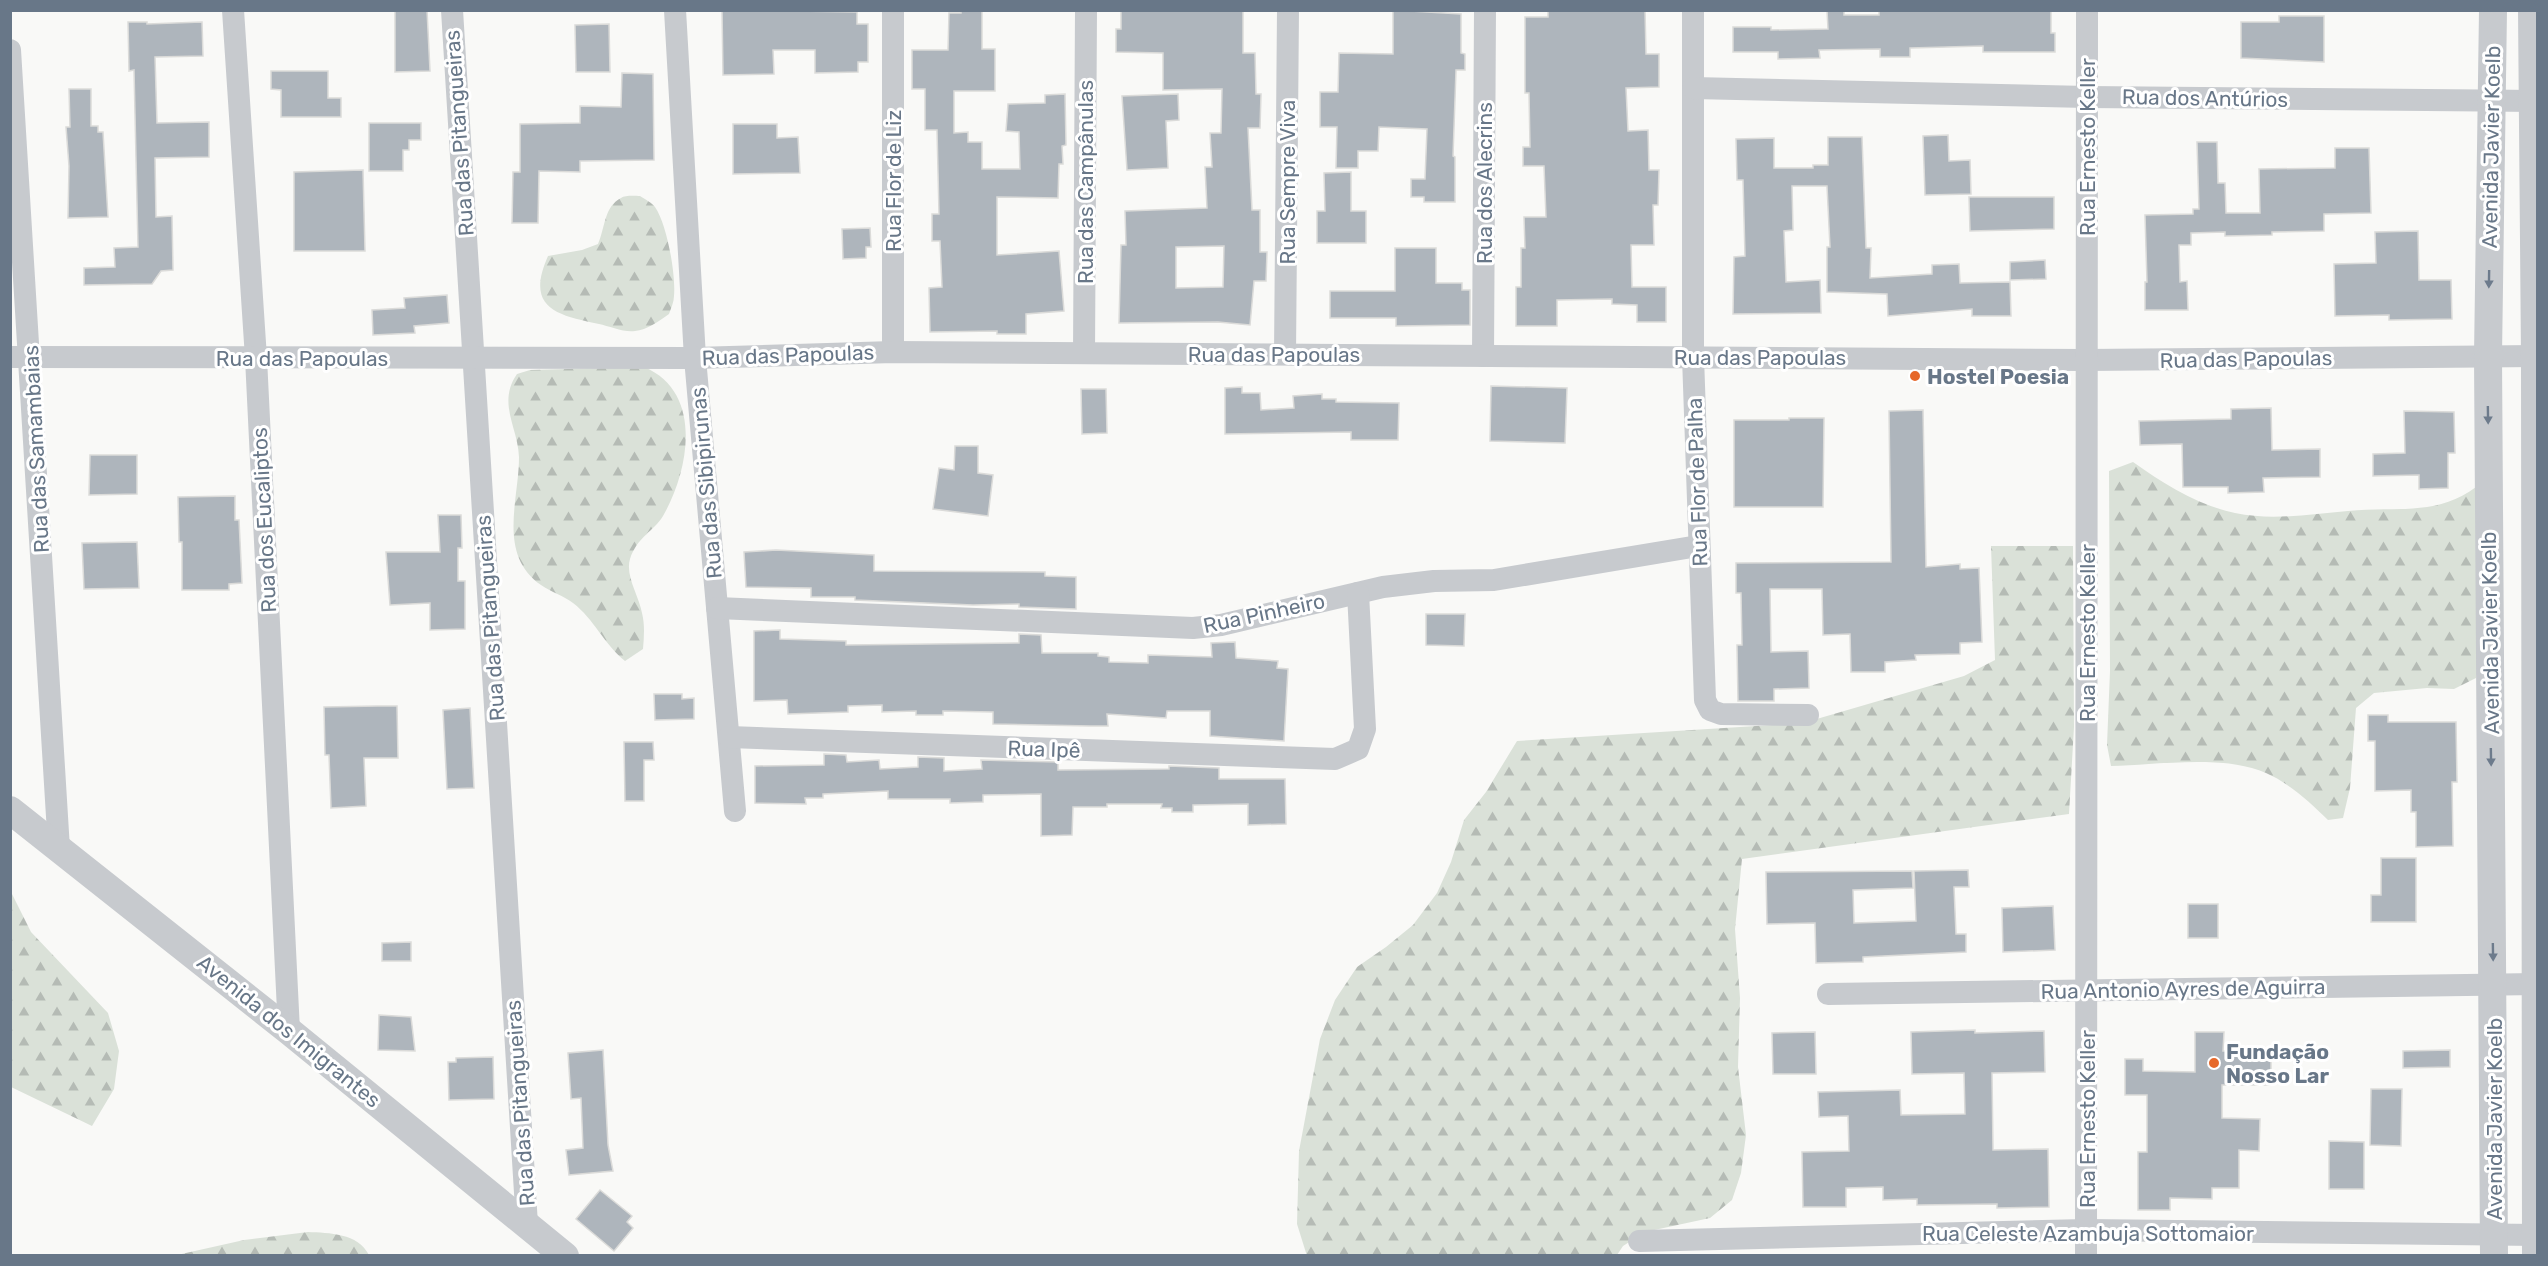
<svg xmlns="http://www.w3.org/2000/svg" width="2548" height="1266" font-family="Rubik,sans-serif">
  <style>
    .forest { fill: url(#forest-firs) }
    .building { fill: #aeb5bc; stroke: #dbdbd9; stroke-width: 1.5; fill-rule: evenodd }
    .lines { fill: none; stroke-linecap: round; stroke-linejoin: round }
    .minor { stroke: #c7cace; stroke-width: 22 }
    .tertiary { stroke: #c7cace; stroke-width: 28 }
    .oneway { fill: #6d7b8c }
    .poi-dot { fill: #e6682a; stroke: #fff; stroke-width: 2 }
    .labels { text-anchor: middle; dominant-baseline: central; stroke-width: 6; stroke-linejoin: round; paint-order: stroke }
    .street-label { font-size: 21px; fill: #687788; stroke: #fff }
    .poi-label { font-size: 21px; font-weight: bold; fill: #687788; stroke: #fff; text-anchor: start }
  </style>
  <defs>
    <pattern id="forest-firs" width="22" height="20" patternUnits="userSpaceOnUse" patternTransform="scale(1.5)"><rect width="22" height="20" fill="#dae1d8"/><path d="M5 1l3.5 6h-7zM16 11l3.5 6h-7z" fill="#b5bbb5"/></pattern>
  </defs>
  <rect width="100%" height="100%" fill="#f9f9f7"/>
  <g class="forest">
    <path d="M 640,196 C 645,199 652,203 655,207 C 667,224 676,275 674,296 C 674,302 671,308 669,314 C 659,321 647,330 635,331 C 625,333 609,326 599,324 C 556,315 525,308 548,256 L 582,250 L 598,244 C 605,229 604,206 621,198 C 625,195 635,196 640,196 Z"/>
    <path d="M 644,367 C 704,392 689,471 663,516 C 654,531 637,537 630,559 C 625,576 639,596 642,613 C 645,625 644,637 643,649 L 625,661 C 604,644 594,619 573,603 C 564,596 551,592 541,585 C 497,554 519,501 519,457 C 518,427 497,403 517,374 L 530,370 Z"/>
    <path d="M 2133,462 C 2164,484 2197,505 2235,513 C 2273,521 2310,514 2348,511 C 2394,506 2436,517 2476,487 L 2482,655 L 2476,678 L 2454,689 L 2427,688 L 2374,693 L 2356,708 L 2350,788 L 2343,818 L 2328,820 C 2311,803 2289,783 2266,773 C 2222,754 2158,765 2111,766 L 2107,745 L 2110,671 L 2109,471 Z"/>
    <polygon points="1991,546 2073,546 2074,727 2069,814 1742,859 1735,929 1740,998 1738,1067 1746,1135 1741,1173 1732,1200 1710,1218 1645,1232 1623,1246 1617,1255 1307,1256 1297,1224 1299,1151 1320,1039 1335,1000 1357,967 1386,947 1413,925 1437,893 1451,862 1464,820 1486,792 1517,741 1803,723 1964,676 1995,660"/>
    <polygon points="10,890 31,932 108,1013 119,1051 114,1089 92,1126 11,1087"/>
    <path d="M 308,1232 C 329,1233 358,1233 369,1255 L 177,1255 L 244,1240 Z"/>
  </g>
  <g class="building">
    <polygon points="395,10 427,10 430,71 395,72"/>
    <polygon points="722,10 857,12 857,24 868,24 868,62 858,62 858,72 815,73 815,50 773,50 774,74 723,75"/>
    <polygon points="961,10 982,10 982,49 995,49 995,91 954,91 954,133 968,132 968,142 982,142 982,169 1020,169 1019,132 1006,131 1008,104 1045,103 1045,95 1065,94 1066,145 1062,146 1063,164 1059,164 1058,198 997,197 997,255 1059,251 1064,311 1026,314 1026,334 997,334 997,331 930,332 929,288 942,287 940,241 932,241 932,214 939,214 937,130 925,130 925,89 912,89 912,50 948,50 949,13 961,13"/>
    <path d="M 1121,10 L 1243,10 L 1243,53 L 1255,53 L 1256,94 L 1261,94 L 1260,128 L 1248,128 L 1252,210 L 1260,210 L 1260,252 L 1267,252 L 1266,281 L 1254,281 L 1250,325 L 1218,322 L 1119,323 L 1121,245 L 1126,245 L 1125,211 L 1207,208 L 1205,167 L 1212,167 L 1210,133 L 1221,133 L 1222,89 L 1163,90 L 1163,53 L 1116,52 L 1116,29 L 1121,29 ZM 1224,246 L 1223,287 L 1176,288 L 1176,247 Z"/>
    <polygon points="1393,10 1461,14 1461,53 1465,54 1465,70 1456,70 1453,156 1455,157 1455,202 1424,202 1424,197 1411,197 1411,179 1425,179 1427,129 1379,127 1378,151 1358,151 1358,168 1336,168 1337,127 1320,127 1320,92 1338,92 1339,53 1393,54"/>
    <polygon points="1548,10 1645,10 1646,54 1659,54 1659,87 1626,88 1628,131 1648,130 1649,170 1659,170 1658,205 1653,205 1654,245 1631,245 1632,287 1666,287 1666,322 1637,322 1637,305 1612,304 1612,299 1557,300 1557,326 1516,326 1516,287 1521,287 1521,248 1525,248 1524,217 1546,217 1544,166 1523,166 1523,147 1530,147 1529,93 1525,93 1525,17 1548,17"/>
    <polygon points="1827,10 1844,10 1844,15 1879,15 1879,10 2051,10 2051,33 2055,33 2055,52 1983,52 1983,46 1910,48 1910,57 1880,57 1880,49 1819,50 1820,58 1778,59 1778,52 1733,52 1733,27 1771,27 1771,30 1828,29"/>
    <polygon points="2279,16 2324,16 2324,62 2241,58 2241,22 2279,22"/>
    <polygon points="128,22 147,22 147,24 202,22 203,56 155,57 157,123 209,122 209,157 155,158 156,217 172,216 173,270 161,271 152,284 84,285 84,268 115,267 114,248 138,247 134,70 129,71"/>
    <polygon points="609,24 610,72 576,72 575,25"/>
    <polygon points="271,71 328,71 328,98 341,98 341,117 281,117 281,90 271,89"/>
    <polygon points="622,73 653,74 654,160 580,161 580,172 539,171 538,223 512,223 513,172 520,172 520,124 580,123 580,106 621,107"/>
    <polygon points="69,89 91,89 91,126 98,126 98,132 103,132 108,217 68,218 69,166 66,127 70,127"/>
    <polygon points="1178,94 1179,120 1166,121 1168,168 1127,170 1122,96"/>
    <polygon points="369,123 421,123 421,140 409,140 409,150 403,150 403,171 369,171"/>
    <polygon points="733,124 777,124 777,138 798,137 800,173 733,174"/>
    <polygon points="1948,135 1949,161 1970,160 1971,194 1925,195 1923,136"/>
    <polygon points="1828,137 1862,137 1866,248 1871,248 1870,278 1932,274 1932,265 1959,264 1960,283 2010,282 2011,316 1972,316 1972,309 1888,316 1887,294 1827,292 1827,247 1830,247 1827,186 1792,186 1793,230 1784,231 1786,282 1820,280 1821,313 1733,314 1734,257 1745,256 1743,180 1737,180 1736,139 1774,138 1774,168 1813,168 1813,165 1828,165"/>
    <polygon points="2197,142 2217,142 2218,183 2225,183 2226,213 2260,213 2259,169 2335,168 2335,148 2369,148 2371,213 2324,214 2324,231 2272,232 2272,235 2225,236 2225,232 2191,233 2191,245 2179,245 2180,282 2187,281 2188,310 2145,310 2145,282 2147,282 2145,215 2193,214 2193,209 2199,209"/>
    <polygon points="363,170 365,251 294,251 294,172"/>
    <polygon points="1351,172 1351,211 1366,211 1366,243 1317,243 1317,211 1325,211 1324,173"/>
    <polygon points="1969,197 2054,197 2054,229 1970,231"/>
    <polygon points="870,228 871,247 866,247 866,258 843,259 842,229"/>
    <polygon points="2418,231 2419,280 2451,280 2452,319 2389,320 2389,315 2335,316 2334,264 2376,263 2375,232"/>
    <polygon points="1395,248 1436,248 1436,283 1462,283 1462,290 1470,290 1470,325 1396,326 1396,318 1330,318 1330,291 1395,291"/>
    <polygon points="2045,260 2046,279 2010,280 2010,262"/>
    <polygon points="447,295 449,323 414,326 415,333 373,335 372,310 405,308 404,298"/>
    <polygon points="1491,386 1567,388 1565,443 1490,441"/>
    <polygon points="1242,387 1242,393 1260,393 1261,410 1294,408 1293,396 1322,394 1322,399 1336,399 1336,402 1399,403 1398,440 1351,440 1351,432 1225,434 1225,388"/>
    <polygon points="1081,389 1106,389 1107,433 1082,434"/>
    <polygon points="2271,408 2272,450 2320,449 2320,477 2263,478 2264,492 2228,493 2228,487 2183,487 2182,444 2140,445 2139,421 2231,419 2231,409"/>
    <polygon points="1923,410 1926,567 1960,564 1960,569 1979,568 1982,642 1960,643 1960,654 1915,655 1916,660 1885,662 1885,672 1851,672 1850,634 1823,635 1822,589 1770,589 1771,652 1808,651 1809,688 1774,689 1774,701 1738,701 1737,645 1742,645 1741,593 1736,593 1736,563 1891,562 1889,411"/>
    <polygon points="2404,411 2454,412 2455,453 2448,453 2448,488 2419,489 2419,475 2373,476 2373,454 2405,453"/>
    <polygon points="1789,418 1824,418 1823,507 1734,507 1734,420 1789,420"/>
    <polygon points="955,446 978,446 978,473 993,475 988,516 933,509 939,468 954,470"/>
    <polygon points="90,455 137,455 137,494 89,495"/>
    <polygon points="235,496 235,520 239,520 242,583 229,584 229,590 182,590 182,542 179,542 178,497"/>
    <polygon points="438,515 461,515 462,548 458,548 458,581 465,581 465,629 430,630 430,603 390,605 386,552 440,552"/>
    <polygon points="137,542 139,588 84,589 82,543"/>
    <polygon points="776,550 874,555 874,571 1045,572 1045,576 1076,577 1076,609 1019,607 1019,604 973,605 855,600 855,597 811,597 811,588 746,587 744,552"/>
    <polygon points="1426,614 1465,614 1464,646 1426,645"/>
    <polygon points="780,630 780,639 846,641 846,645 1019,643 1019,634 1041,635 1042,653 1098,653 1098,656 1109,657 1109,662 1148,663 1148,655 1212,657 1211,643 1235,642 1236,658 1278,661 1277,668 1288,669 1284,741 1210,736 1210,711 1167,711 1166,718 1107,714 1108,726 1091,726 993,724 993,712 943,711 943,715 916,715 916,711 882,712 882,705 848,706 848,712 788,714 787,700 754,701 754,631"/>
    <polygon points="654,694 682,694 682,699 694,698 694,719 655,720"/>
    <polygon points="378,706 397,706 398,758 364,758 366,806 331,808 329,755 325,755 324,707"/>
    <polygon points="470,708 474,788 447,789 443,710"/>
    <polygon points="2368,715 2388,715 2388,722 2456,722 2457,782 2452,782 2453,846 2416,847 2416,812 2411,812 2411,790 2375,791 2375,741 2368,741"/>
    <polygon points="624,742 653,742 654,760 644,760 644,801 625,801"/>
    <polygon points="824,754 846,755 847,762 879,760 880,769 918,767 918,757 944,758 944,771 982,769 981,760 1058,762 1058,770 1169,769 1169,766 1219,768 1219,779 1285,779 1286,824 1248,825 1248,804 1193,805 1193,812 1172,812 1172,808 1161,808 1162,804 1107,804 1107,807 1073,807 1072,835 1041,836 1041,794 983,795 983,802 950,803 950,799 888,799 888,791 823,794 823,798 805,798 806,804 755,803 755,766 824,765"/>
    <polygon points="2381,858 2416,858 2416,922 2371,922 2371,895 2381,895"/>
    <polygon points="1968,870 1969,887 1954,887 1956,934 1966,934 1966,952 1863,957 1863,962 1816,963 1815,923 1767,924 1766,872 1912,871 1913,888 1853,890 1854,923 1916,921 1914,871"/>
    <rect x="2188" y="904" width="30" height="34"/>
    <polygon points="2053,906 2055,950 2003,952 2002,908"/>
    <polygon points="411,942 411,961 382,961 382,943"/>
    <polygon points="379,1015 411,1017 415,1051 378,1050"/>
    <polygon points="1975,1030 1975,1033 2044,1031 2045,1072 1992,1073 1993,1150 2048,1149 2049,1207 1997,1208 1997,1204 1917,1205 1917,1199 1883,1200 1883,1187 1846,1188 1846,1207 1803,1207 1802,1152 1849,1151 1848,1116 1819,1117 1818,1092 1900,1090 1901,1115 1965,1114 1964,1073 1912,1074 1911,1032"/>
    <polygon points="1815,1032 1816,1074 1773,1074 1772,1033"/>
    <polygon points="2195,1032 2224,1032 2223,1051 2271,1051 2271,1085 2222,1085 2222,1118 2260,1119 2259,1151 2239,1150 2239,1188 2212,1188 2212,1199 2170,1198 2170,1210 2138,1210 2138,1152 2147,1152 2147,1095 2125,1095 2125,1059 2143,1059 2143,1071 2195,1072"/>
    <polygon points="603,1050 608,1145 613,1171 569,1175 566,1150 583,1148 581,1098 571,1099 568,1053"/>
    <polygon points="2450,1050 2450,1067 2403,1068 2403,1051"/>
    <polygon points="493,1057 494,1099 449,1100 448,1062 456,1062 456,1058"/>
    <polygon points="2371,1089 2402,1089 2401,1146 2370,1145"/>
    <polygon points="2329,1141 2364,1142 2364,1189 2329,1189"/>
    <polygon points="600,1190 632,1216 627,1222 633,1228 614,1251 576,1219"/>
  </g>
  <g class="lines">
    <g class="minor">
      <polyline points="233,10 256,358 289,1031"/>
      <polyline points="452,10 527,1225"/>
      <polyline points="675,10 695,358 735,811"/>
      <polyline points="1693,10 1693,357 1705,700 1710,710 1721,714 1808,715"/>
      <polyline points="10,50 59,849"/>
      <polyline points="1693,88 2087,97 2538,101"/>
      <polyline points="893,352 893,10"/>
      <polyline points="1084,353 1086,10"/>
      <polyline points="1285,354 1288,10"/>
      <polyline points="1483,356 1485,10"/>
      <polyline points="10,357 695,358 893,352 2086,360 2538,356"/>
      <polyline points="717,608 1193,628 1221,625 1383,587 1434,581 1494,580 1698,546"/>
      <polyline points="729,737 1335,759 1358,749 1365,729 1358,593"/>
      <polyline points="1828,994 2538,984"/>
      <polyline points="1639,1241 2086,1230 2538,1235"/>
      <polyline points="2086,1256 2087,10"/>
    </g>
    <g class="tertiary">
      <polyline points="2493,10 2488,356 2494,1256"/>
      <polyline points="2532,10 2535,356 2536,1256"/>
      <polyline points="10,810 289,1031 565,1256"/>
    </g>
  </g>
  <defs><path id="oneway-solid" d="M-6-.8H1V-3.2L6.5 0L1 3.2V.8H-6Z" transform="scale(1.5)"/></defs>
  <g class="oneway">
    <use href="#oneway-solid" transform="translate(2489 279) rotate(91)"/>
    <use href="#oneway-solid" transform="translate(2488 415) rotate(89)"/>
    <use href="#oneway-solid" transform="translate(2491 757) rotate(89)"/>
    <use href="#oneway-solid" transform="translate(2493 952) rotate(89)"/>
  </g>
  <g class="poi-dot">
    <circle cx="1915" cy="376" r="6"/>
    <circle cx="2214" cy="1063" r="6"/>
  </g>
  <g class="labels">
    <g class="street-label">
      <text transform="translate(2205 98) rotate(1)">Rua dos Antúrios</text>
      <text transform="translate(459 133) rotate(-94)">Rua das Pitangueiras</text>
      <text transform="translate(2087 147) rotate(-90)">Rua Ernesto Keller</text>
      <text transform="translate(2491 147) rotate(-89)">Avenida Javier Koelb</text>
      <text transform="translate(893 181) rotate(-90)">Rua Flor de Liz</text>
      <text transform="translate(1085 182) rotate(-90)">Rua das Campânulas</text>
      <text transform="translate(1287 182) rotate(-90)">Rua Sempre Viva</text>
      <text transform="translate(1484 183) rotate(-90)">Rua dos Alecrins</text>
      <text x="1274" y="354">Rua das Papoulas</text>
      <text transform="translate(788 355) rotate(-2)">Rua das Papoulas</text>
      <text x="1760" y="357">Rua das Papoulas</text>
      <text x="302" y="358">Rua das Papoulas</text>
      <text transform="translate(2246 359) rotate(-1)">Rua das Papoulas</text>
      <text transform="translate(36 449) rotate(-93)">Rua das Samambaias</text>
      <text transform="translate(1697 482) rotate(-92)">Rua Flor de Palha</text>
      <text transform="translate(706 483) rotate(-95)">Rua das Sibipirunas</text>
      <text transform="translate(264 520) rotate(-93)">Rua dos Eucaliptos</text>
      <text transform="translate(1264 613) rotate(-12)">Rua Pinheiro</text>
      <text transform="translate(490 618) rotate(-94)">Rua das Pitangueiras</text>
      <text transform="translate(2087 633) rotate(-90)">Rua Ernesto Keller</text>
      <text transform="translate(2490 633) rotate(-91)">Avenida Javier Koelb</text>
      <text transform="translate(1044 749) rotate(2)">Rua Ipê</text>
      <text transform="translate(2183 989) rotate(-1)">Rua Antonio Ayres de Aguirra</text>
      <text transform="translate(289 1031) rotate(39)">Avenida dos Imigrantes</text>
      <text transform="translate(520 1103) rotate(-94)">Rua das Pitangueiras</text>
      <text transform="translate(2087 1119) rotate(-90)">Rua Ernesto Keller</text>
      <text transform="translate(2494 1119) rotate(-90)">Avenida Javier Koelb</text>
      <text x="2088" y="1233">Rua Celeste Azambuja Sottomaior</text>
    </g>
    <g class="poi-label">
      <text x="1927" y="376">Hostel Poesia</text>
      <text x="2226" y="1051">Fundação<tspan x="2226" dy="24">Nosso Lar</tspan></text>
    </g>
  </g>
  <rect width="2548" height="1266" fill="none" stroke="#687788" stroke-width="24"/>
</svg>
